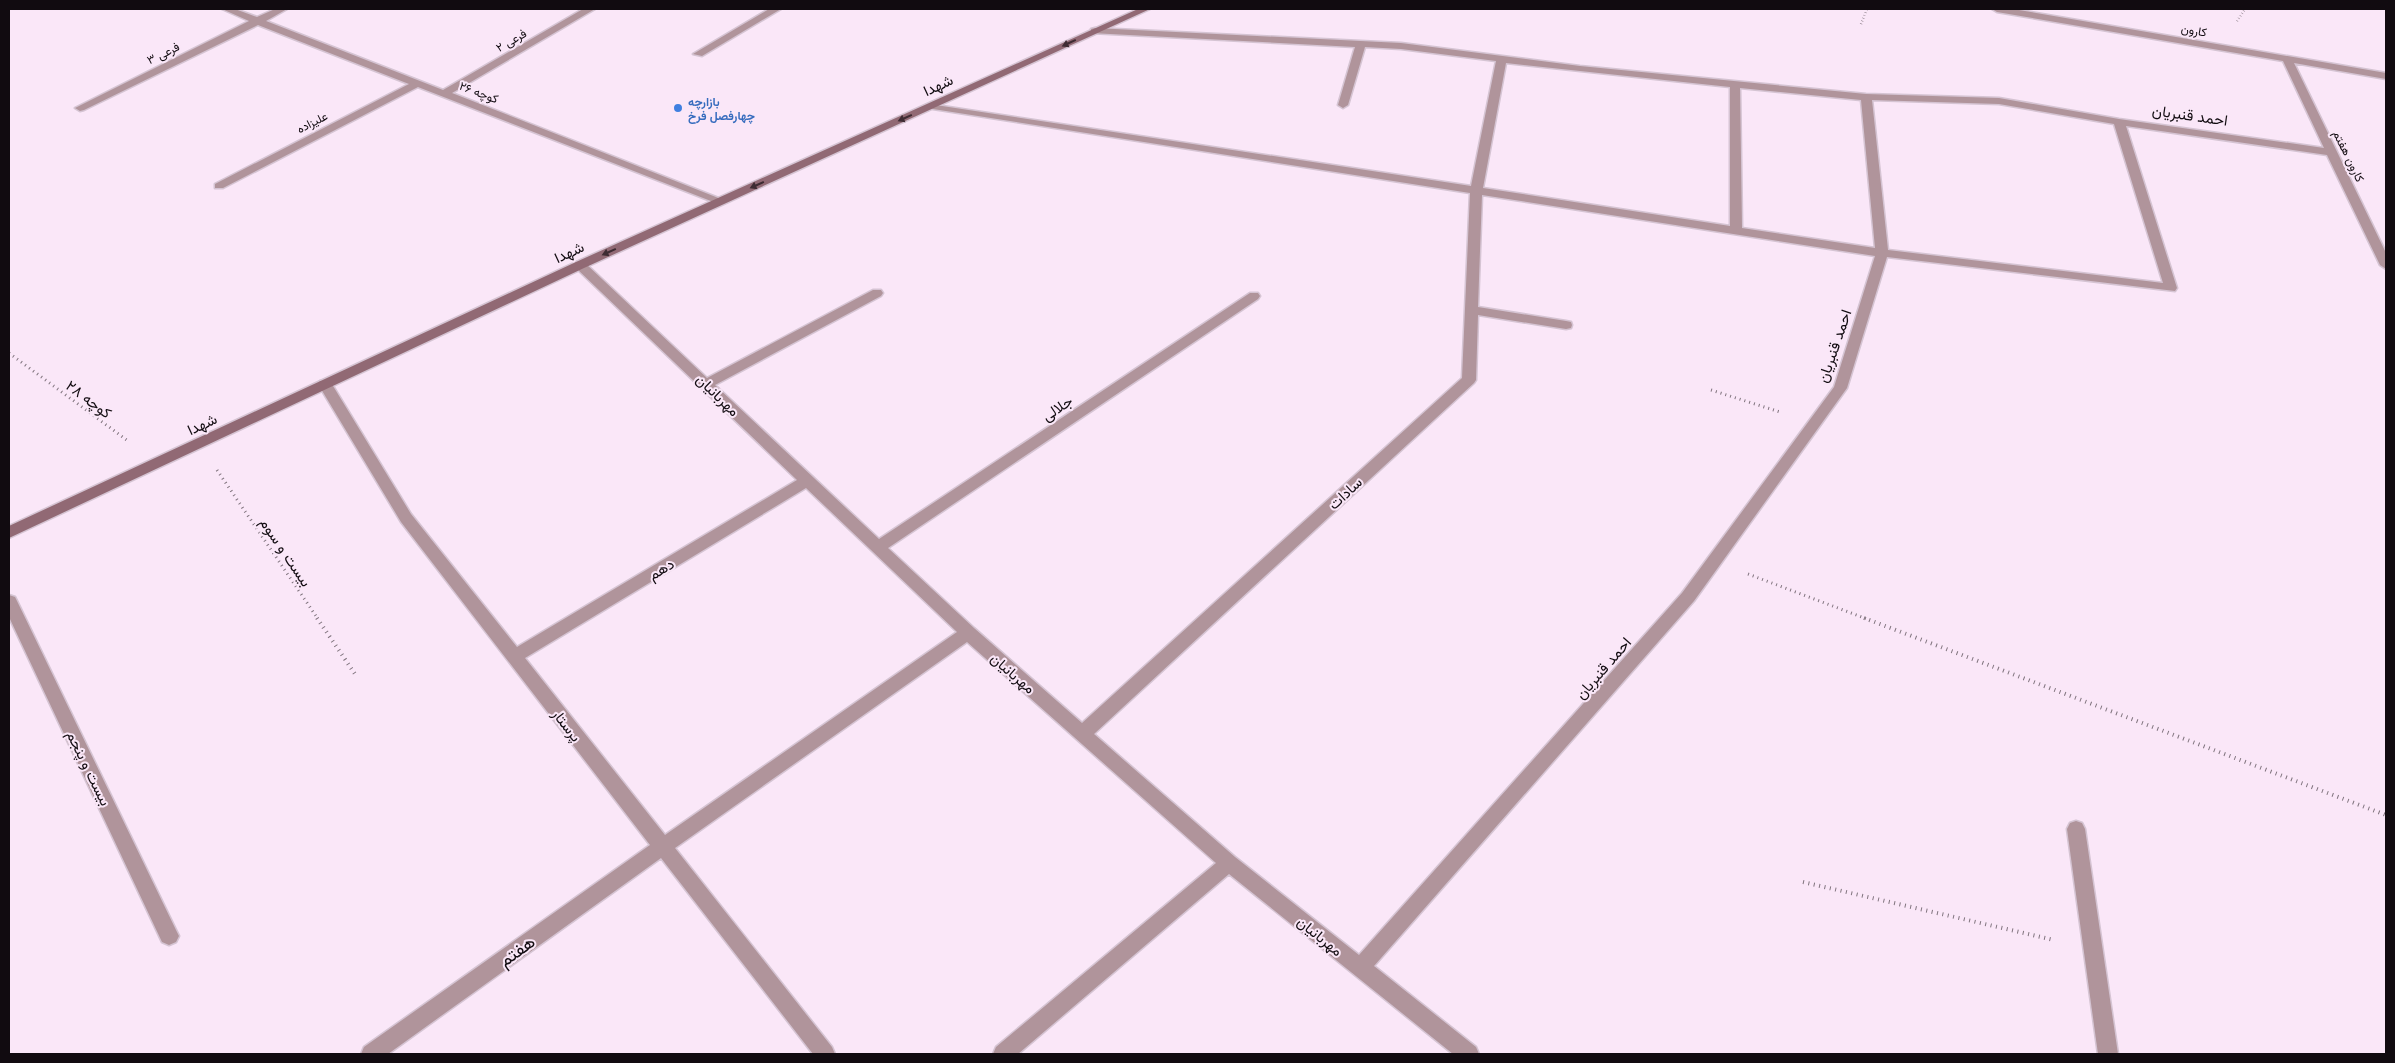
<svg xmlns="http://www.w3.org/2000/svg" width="2395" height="1063" font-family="'Libre Baskerville',Vazirmatn,serif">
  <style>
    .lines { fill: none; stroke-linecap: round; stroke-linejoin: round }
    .street-casing { stroke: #d5c4d3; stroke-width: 3 }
    .secondary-casing { stroke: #d5c4d3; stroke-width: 3 }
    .path-far2 { stroke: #80747e; stroke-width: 2.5; stroke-dasharray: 0.5 2.5; stroke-linecap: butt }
    .path-far1 { stroke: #80747e; stroke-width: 3; stroke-dasharray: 1 4; stroke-linecap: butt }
    .path { stroke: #80747e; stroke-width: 4; stroke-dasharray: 1 4.5; stroke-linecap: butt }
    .street { fill: #b0949b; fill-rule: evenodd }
    .secondary { fill: #916974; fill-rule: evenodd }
    .oneway { fill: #3e2c33 }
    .shop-dot { fill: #3f7fe0; stroke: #fae7f8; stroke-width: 2 }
    .labels { text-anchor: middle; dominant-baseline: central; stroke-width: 4; stroke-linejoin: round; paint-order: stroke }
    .far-street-label { font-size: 12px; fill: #110b10; stroke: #fae7f8 }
    .far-shop-label { font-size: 12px; font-weight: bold; fill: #366cbe; stroke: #fae7f8; text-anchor: start }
    .street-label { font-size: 15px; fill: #110b10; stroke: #fae7f8 }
    .near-street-label { font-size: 18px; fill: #110b10; stroke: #fae7f8 }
  </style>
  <rect width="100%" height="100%" fill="#fae7f8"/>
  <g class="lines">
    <defs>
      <g id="street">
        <polygon points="222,9 235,9 257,17 275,9 287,9 266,21 443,90 583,9 595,9 452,93 726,201 720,205 716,203 418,87 223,188 215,188 215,184 409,84 258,25 84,110 80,111 75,108 249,21"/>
        <polygon points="769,9 781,9 702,56 693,54"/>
        <path d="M 1992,9 L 2013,9 L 2386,73 L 2386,79 L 2294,63 L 2386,253 L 2386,269 L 2380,265 L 2327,155 L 2126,126 L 2177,288 L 2175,291 L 1887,257 L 1847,388 L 1694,601 L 1374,966 L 1476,1047 L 1479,1054 L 1453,1054 L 1229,874 L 1018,1054 L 993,1054 L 996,1047 L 1216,863 L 967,642 L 675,848 L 832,1047 L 835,1054 L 813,1054 L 661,858 L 388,1054 L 361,1054 L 364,1047 L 650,845 L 401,522 L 318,384 L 320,381 L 330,381 L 411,514 L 517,647 L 797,480 L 576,268 L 574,265 L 576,262 L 584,262 L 707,378 L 873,290 L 881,290 L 883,293 L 881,296 L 715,385 L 879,539 L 1250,293 L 1258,293 L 1260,296 L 1258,299 L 888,548 L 974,628 L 1082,723 L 1462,378 L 1470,193 L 933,109 L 928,106 L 929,104 L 1471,186 L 1496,61 L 1401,49 L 1365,47 L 1348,105 L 1343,108 L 1338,105 L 1355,47 L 1091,33 L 1091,29 L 1095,28 L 1401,43 L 1580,66 L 1866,94 L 1999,98 L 2119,119 L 2324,148 L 2283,61 L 1997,12 ZM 1506,63 L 1730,87 L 1730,226 L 1483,188 ZM 1740,88 L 1861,100 L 1875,248 L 1742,228 ZM 1872,100 L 1999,104 L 2114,124 L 2163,283 L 1888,250 ZM 1482,195 L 1875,256 L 1834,387 L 1682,593 L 1359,955 L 1235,857 L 1094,734 L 1474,383 L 1476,380 L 1478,315 L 1566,329 L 1571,328 L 1572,325 L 1571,322 L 1566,321 L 1478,307 ZM 806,488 L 957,632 L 665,835 L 525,658 Z"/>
        <polygon points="9,595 15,597 17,601 176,930 179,936 176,942 169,945 162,942 9,617"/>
        <polygon points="2076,821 2082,823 2085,829 2118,1054 2098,1054 2067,829 2070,823"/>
      </g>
      <polygon id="secondary" points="1138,9 1150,9 584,268 9,538 9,526 576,262"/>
    </defs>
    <use href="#street" class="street-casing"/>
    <use href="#secondary" class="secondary-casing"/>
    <g class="path-far2">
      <polyline points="2237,21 2245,9"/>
      <polyline points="1861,24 1867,9"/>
    </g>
    <g class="path-far1">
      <polyline points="9,353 128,441"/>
      <polyline points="1711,390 1780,412"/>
      <polyline points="217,470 318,619"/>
      <polyline points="1748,574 1867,619"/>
    </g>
    <g class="path">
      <polyline points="317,618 355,674"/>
      <polyline points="1864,618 2386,815"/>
      <polyline points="1803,882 2054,940"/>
    </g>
    <use href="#street" class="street"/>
    <use href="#secondary" class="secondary"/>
  </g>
  <defs><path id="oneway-solid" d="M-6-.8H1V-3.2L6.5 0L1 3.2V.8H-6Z" transform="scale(1.25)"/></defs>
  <g class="oneway">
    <use href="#oneway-solid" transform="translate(1069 43) rotate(155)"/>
    <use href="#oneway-solid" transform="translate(905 118) rotate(156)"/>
    <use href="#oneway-solid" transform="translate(757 185) rotate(156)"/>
    <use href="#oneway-solid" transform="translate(609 252) rotate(156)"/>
  </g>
  <circle class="shop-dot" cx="678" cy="108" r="5"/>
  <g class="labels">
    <g class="far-street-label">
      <text transform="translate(2194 30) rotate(10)">کارون</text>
      <text transform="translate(511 40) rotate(-30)">فرعی ۲</text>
      <text transform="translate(163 53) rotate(-26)">فرعی ۳</text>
      <text transform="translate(479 92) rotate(21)">کوچه ۲۶</text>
      <text transform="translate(312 122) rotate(-27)">علیزاده</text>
      <text transform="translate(2349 156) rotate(64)">کارون هفتم</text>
    </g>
    <g class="far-shop-label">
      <text x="688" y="101">بازارچه<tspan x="688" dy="14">چهارفصل فرخ</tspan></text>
    </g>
    <g class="street-label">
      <text transform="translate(938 85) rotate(-25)">شهدا</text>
      <text transform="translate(2190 115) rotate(8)">احمد قنبریان</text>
      <text transform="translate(569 252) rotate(-25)">شهدا</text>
      <text transform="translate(1834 346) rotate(-71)">احمد قنبریان</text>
      <text transform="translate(718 395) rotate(44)">مهربانیان</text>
      <text transform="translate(89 399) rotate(37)">کوچه ۲۸</text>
      <text transform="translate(1057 408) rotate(-34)">جلالی</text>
      <text transform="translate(202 424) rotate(-25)">شهدا</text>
      <text transform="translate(1345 493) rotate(-43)">سادات</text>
      <text transform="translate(286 552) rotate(56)">بیست و سوم</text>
      <text transform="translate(661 569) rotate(-31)">دهم</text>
      <text transform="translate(1603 668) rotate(-49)">احمد قنبریان</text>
      <text transform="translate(1013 673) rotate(41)">مهربانیان</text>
      <text transform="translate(567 725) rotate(52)">پرستار</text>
      <text transform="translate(89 768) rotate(64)">بیست و پنجم</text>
      <text transform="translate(1320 936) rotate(39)">مهربانیان</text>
    </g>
    <g class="near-street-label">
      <text transform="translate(517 951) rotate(-36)">هفتم</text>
    </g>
  </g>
  <rect width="2395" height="1063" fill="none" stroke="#110b10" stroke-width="20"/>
</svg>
